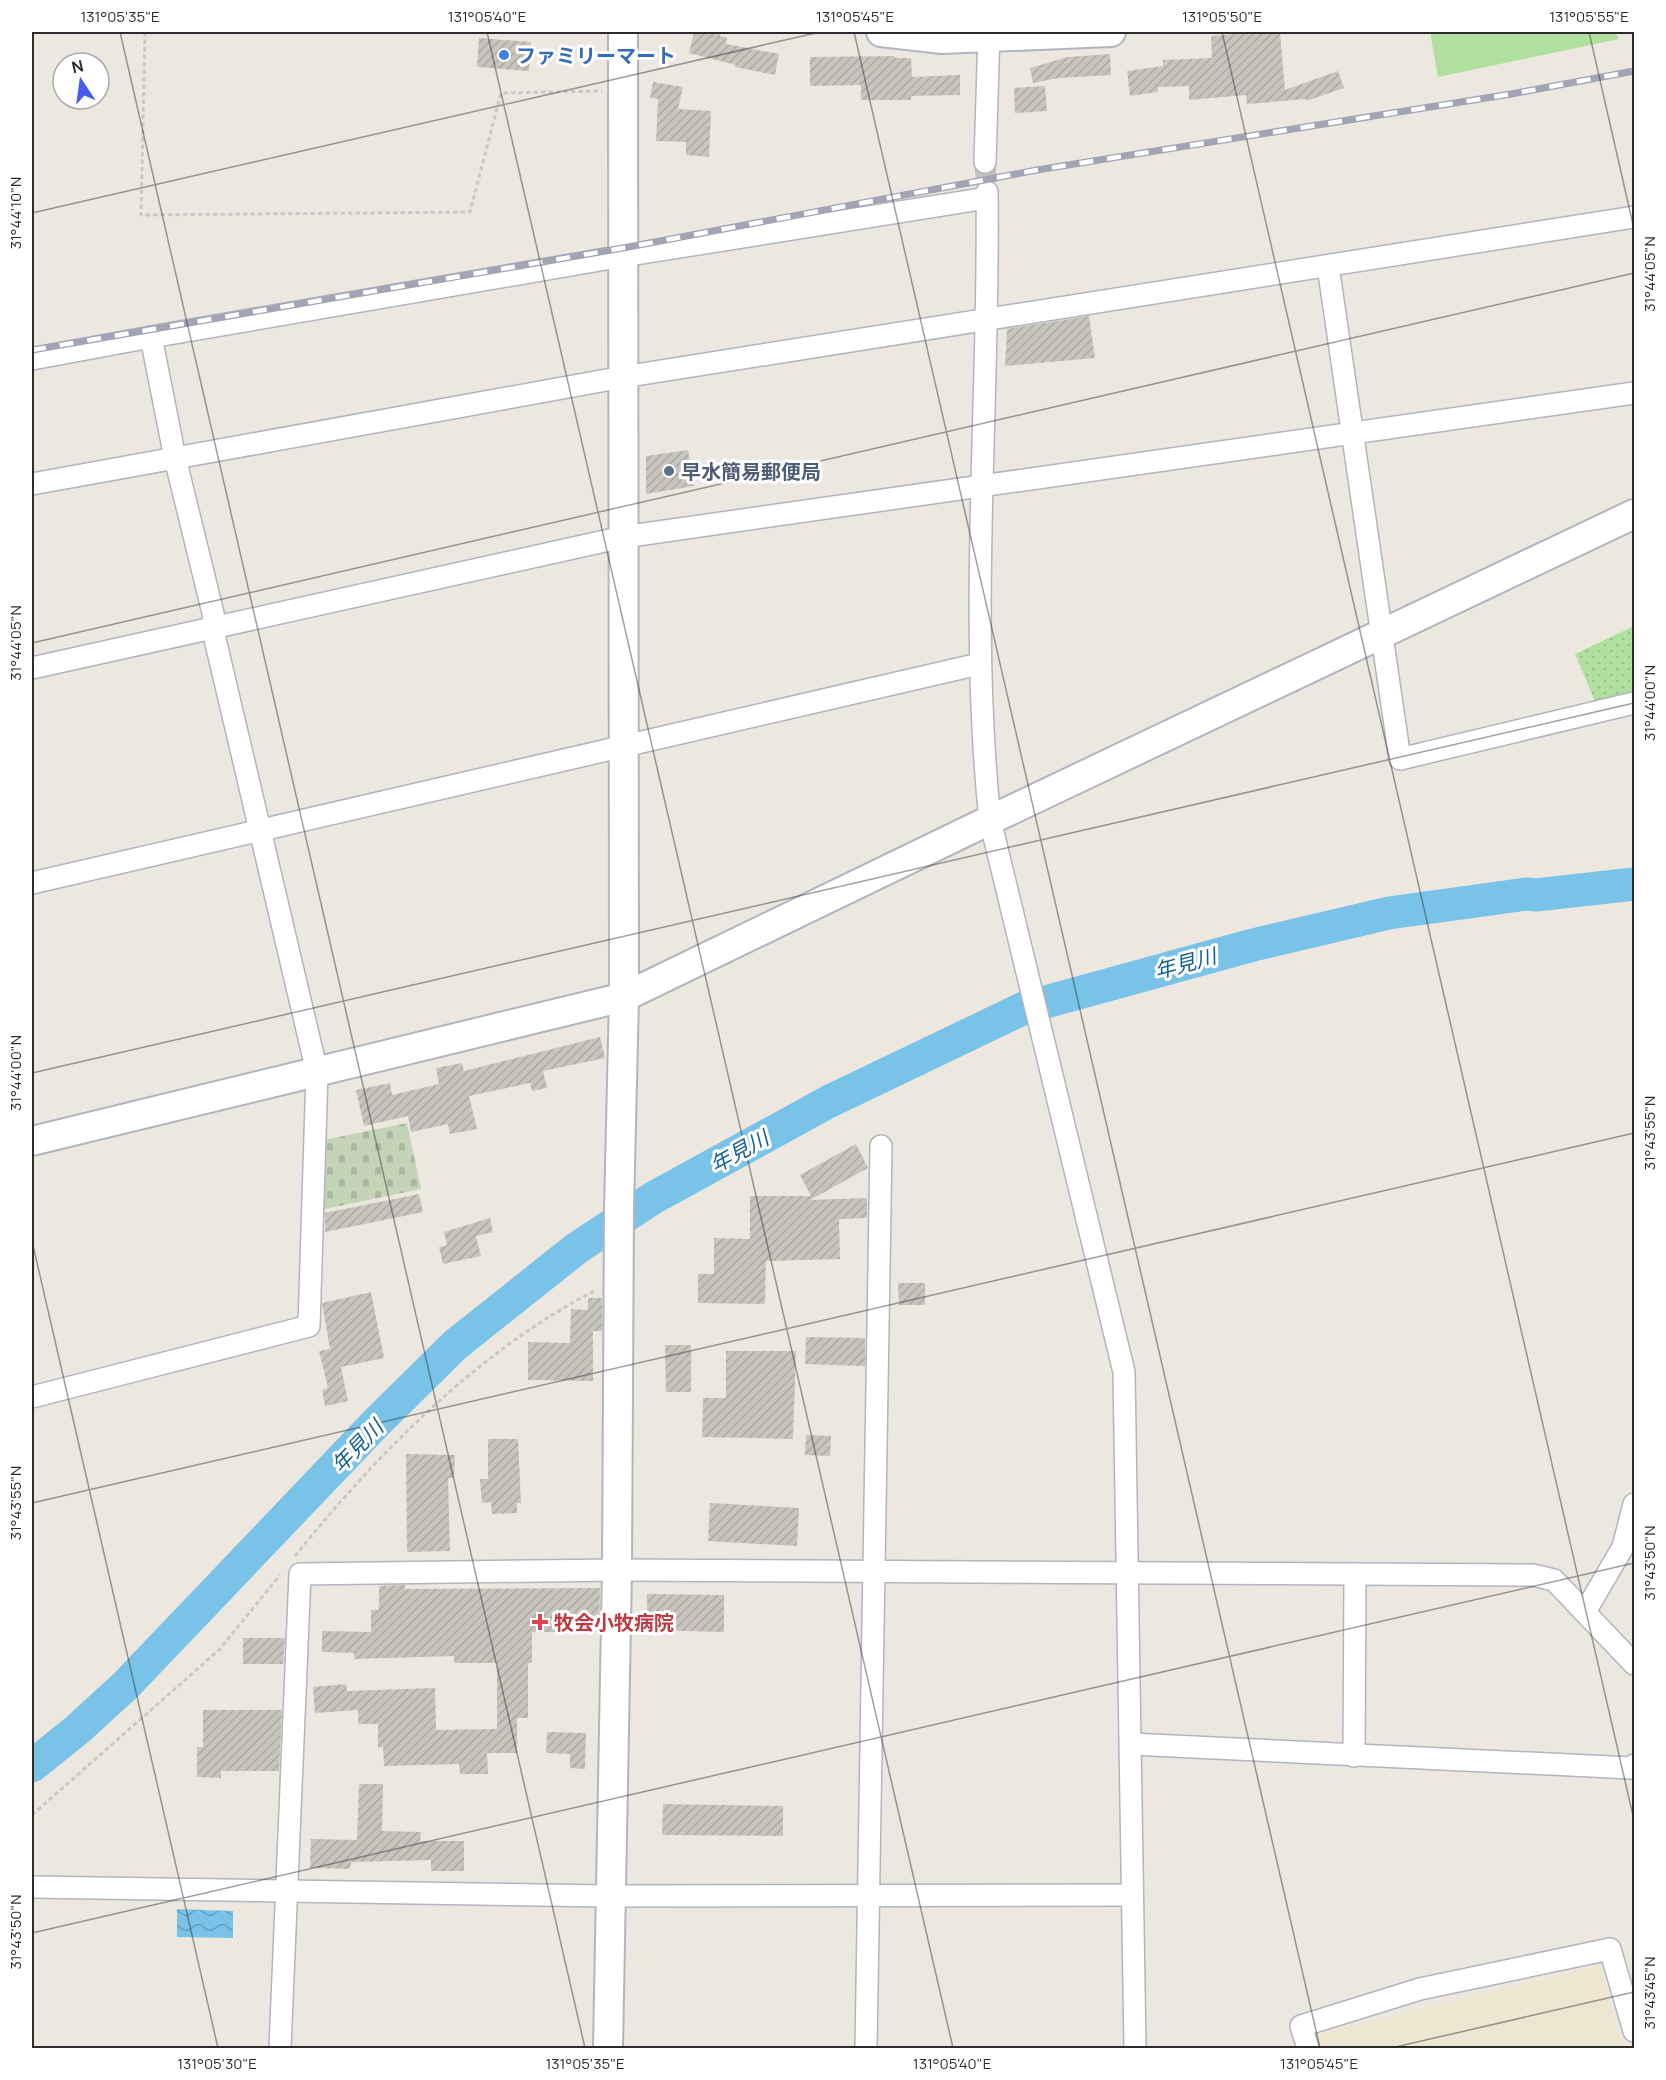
<svg xmlns="http://www.w3.org/2000/svg" width="1666" height="2080" font-family="Manrope,'Noto Sans JP',sans-serif">
  <style>
    .education { fill: #ede6d0 }
    .grass { fill: #b0e09f }
    .cemetery { fill: url(#cemetery-stones) }
    .park { fill: url(#park-dots) }
    .water { fill: url(#water-waves) }
    .lines { fill: none; stroke-linecap: round; stroke-linejoin: round }
    .river { stroke: #79c2e8; stroke-width: 33 }
    .building { fill: url(#building-hatch) }
    .street-tunnel { stroke: #c6c2bb; stroke-width: 21; stroke-dasharray: 21 10; stroke-linecap: butt }
    .street-casing { stroke: #b2b4be; stroke-width: 24 }
    .secondary-casing { stroke: #b2b4be; stroke-width: 32 }
    .path { stroke: #c8c8c8; stroke-width: 3; stroke-dasharray: 4.5 3; stroke-linecap: butt }
    .street { stroke: #fff; stroke-width: 21 }
    .secondary { stroke: #fff; stroke-width: 28 }
    .rail-casing { stroke: #a2a3b5; stroke-width: 7 }
    .rail { stroke: #fff; stroke-width: 4.5; stroke-dasharray: 14; stroke-linecap: butt }
    .ticks { fill: none; stroke: #2c2c2c; stroke-width: 1.5; stroke-opacity: 0.45 }
    .shop-dot { fill: #3f7fe0; stroke: #fff; stroke-width: 2 }
    .service-dot { fill: #5c6f8a; stroke: #fff; stroke-width: 2 }
    .health-dot { fill: #e0444e; stroke: #fff; stroke-width: 2 }
    .labels { text-anchor: middle; dominant-baseline: central; stroke-width: 6; stroke-linejoin: round; paint-order: stroke }
    .shop-label { font-size: 20px; font-weight: bold; fill: #366cbe; stroke: #fff; text-anchor: start }
    .service-label { font-size: 20px; font-weight: bold; fill: #4e5e75; stroke: #fff; text-anchor: start }
    .health-label { font-size: 20px; font-weight: bold; fill: #be3a42; stroke: #fff; text-anchor: start }
    .water-label { font-size: 21px; font-style: italic; fill: #166096; stroke: #fff }
    .neatline { fill: none; stroke: #2c2c2c; stroke-width: 2 }
    .ticks-label { font-size: 15px; text-anchor: middle; fill: #2c2c2c }
  </style>
  <defs>
    <pattern id="cemetery-stones" width="16" height="16" patternUnits="userSpaceOnUse" patternTransform="scale(1.5)"><rect width="16" height="16" fill="#c4d5b7"/><path d="M2 7V4a2 2 0 0 1 4 0v3zM10 15v-3a2 2 0 0 1 4 0v3z" fill="#a9b79e"/></pattern>
    <pattern id="park-dots" width="8" height="8" patternUnits="userSpaceOnUse" patternTransform="scale(1.5)"><rect width="8" height="8" fill="#b0e09f"/><path d="M2 2h.1M6 6h.1" fill="none" stroke="#98c089" stroke-width="1.8" stroke-linecap="round"/></pattern>
    <pattern id="water-waves" width="16" height="10" patternUnits="userSpaceOnUse" patternTransform="scale(1.5)"><rect width="16" height="10" fill="#79c2e8"/><path d="M0 5q4-4 8 0t8 0" fill="none" stroke="#639ebc"/></pattern>
    <pattern id="building-hatch" width="6" height="6" patternUnits="userSpaceOnUse" patternTransform="scale(1.5)"><rect width="6" height="6" fill="#c8c5be"/><path d="M-1 1l2-2M0 6l6-6M5 7l2-2" fill="none" stroke="#aca9a3"/></pattern>
  </defs>
  <rect width="100%" height="100%" fill="#ede8df"/>
  <polygon class="education" points="1600,1965 1622,2048 1314,2048 1310,2036"/>
  <polygon class="grass" points="1430,32 1615,32 1619,39 1438,77"/>
  <polygon class="cemetery" points="407,1123 421,1189 320,1210 324,1140"/>
  <polygon class="park" points="1634,626 1634,697 1597,706 1575,654"/>
  <polygon class="water" points="177,1909 233,1911 233,1938 177,1937"/>
  <g class="lines">
    <polyline class="river" points="32,1766 78,1729 126,1685 376,1423 455,1345 577,1248 653,1198 828,1102 1024,1008 1253,945 1389,913 1526,894 1536,895 1634,884"/>
  </g>
  <g class="building">
    <polygon points="694,32 721,32 720,36 727,38 726,44 779,54 775,75 735,67 736,65 689,53"/>
    <polygon points="1258,32 1280,32 1285,90 1338,71 1344,88 1306,101 1306,99 1247,104 1246,95 1189,100 1189,86 1158,87 1158,92 1130,96 1127,71 1163,66 1163,60 1212,58 1211,36"/>
    <polygon points="479,38 531,42 529,71 477,67"/>
    <polygon points="1110,54 1111,75 1058,78 1033,83 1030,68 1068,57"/>
    <polygon points="895,56 895,58 911,58 912,77 960,75 960,95 911,96 911,100 861,100 861,85 810,86 810,57"/>
    <polygon points="653,82 683,87 678,109 711,111 709,157 686,155 686,142 656,141 658,99 650,98"/>
    <polygon points="1045,86 1047,111 1015,113 1014,88"/>
    <polygon points="1089,316 1095,358 1005,366 1007,329"/>
    <polygon points="688,450 694,486 646,494 646,456"/>
    <polygon points="600,1037 605,1058 543,1071 547,1088 532,1091 530,1083 469,1096 477,1129 450,1134 448,1124 411,1132 408,1116 364,1126 356,1090 390,1083 392,1095 439,1084 436,1068 462,1063 464,1071"/>
    <polygon points="856,1144 868,1168 810,1200 867,1198 867,1218 839,1219 840,1259 766,1261 765,1304 698,1303 698,1274 714,1274 714,1238 750,1239 750,1196 811,1196 800,1175"/>
    <polygon points="419,1194 423,1212 325,1232 325,1213"/>
    <polygon points="490,1218 493,1232 476,1236 481,1256 443,1264 439,1247 447,1245 444,1232"/>
    <polygon points="898,1283 925,1283 925,1305 899,1305"/>
    <polygon points="371,1292 384,1358 341,1367 348,1401 325,1406 322,1390 328,1388 319,1351 330,1349 322,1303"/>
    <polygon points="588,1298 602,1298 602,1331 593,1331 593,1381 528,1380 528,1342 570,1343 571,1309 588,1310"/>
    <polygon points="806,1337 865,1338 865,1366 805,1364"/>
    <polygon points="665,1345 691,1345 691,1392 666,1392"/>
    <polygon points="726,1351 796,1351 793,1439 702,1437 703,1398 726,1398"/>
    <polygon points="806,1435 831,1436 830,1456 805,1455"/>
    <polygon points="488,1439 518,1439 521,1503 517,1503 517,1513 492,1514 491,1502 482,1503 480,1479 488,1479"/>
    <polygon points="406,1454 455,1455 454,1478 448,1478 450,1551 407,1552"/>
    <polygon points="710,1503 799,1508 797,1546 708,1541"/>
    <polygon points="405,1585 405,1589 600,1588 599,1632 532,1632 532,1663 528,1663 528,1718 517,1718 517,1753 487,1753 488,1774 460,1774 459,1764 384,1766 383,1747 378,1748 378,1724 358,1724 358,1710 315,1713 313,1687 346,1684 347,1691 435,1688 436,1730 497,1729 497,1663 454,1663 454,1656 354,1659 354,1653 322,1652 322,1631 371,1632 371,1610 379,1610 379,1586"/>
    <polygon points="647,1594 724,1595 724,1632 647,1630"/>
    <polygon points="243,1638 285,1638 283,1664 243,1664"/>
    <polygon points="203,1710 282,1710 279,1771 221,1771 221,1778 197,1777 197,1747 203,1747"/>
    <polygon points="547,1732 586,1733 585,1769 570,1768 570,1754 546,1753"/>
    <polygon points="359,1784 383,1784 382,1831 421,1832 420,1841 464,1841 464,1871 431,1871 431,1860 351,1862 350,1869 310,1868 311,1839 357,1840"/>
    <polygon points="663,1804 783,1806 783,1836 662,1835"/>
  </g>
  <g class="lines">
    <polyline class="street-tunnel" points="985,162 987,192"/>
    <defs>
      <g id="street">
        <polyline points="985,162 989,32"/>
        <path d="M 987,192 C 990,401 968,611 990,820 L 1124,1372 L 1135,2048"/>
        <polyline points="1328,266 1400,759 1634,703"/>
        <polyline points="32,359 151,337"/>
        <polyline points="32,484 623,377 1634,217"/>
        <polyline points="32,668 623,537 1634,393"/>
        <polyline points="32,883 979,664"/>
        <polyline points="32,1397 309,1326 317,1072 215,639 213,613 175,458 151,337 623,256 987,198"/>
        <polyline points="1585,1612 1623,1547 1634,1504"/>
        <polyline points="1131,1744 1632,1768 1634,1765"/>
        <polyline points="1354,1756 1355,1574"/>
        <polyline points="32,1887 610,1896 1132,1895"/>
        <polyline points="280,2048 300,1574 617,1570 1533,1575 1554,1580 1634,1664"/>
        <polyline points="866,2048 881,1146"/>
        <polyline points="1308,2048 1301,2026 1420,1989 1610,1949 1634,2031"/>
      </g>
      <g id="secondary">
        <polyline points="881,32 942,39 1111,32"/>
        <polyline points="32,1141 624,997 990,820 1634,514"/>
        <polyline points="608,2048 617,1570 619,1209 624,997 623,32"/>
      </g>
    </defs>
    <use href="#street" class="street-casing"/>
    <use href="#secondary" class="secondary-casing"/>
    <g class="path">
      <polyline points="145,32 141,215 470,212 501,93 602,91"/>
      <path d="M 295,1556 C 378,1453 478,1351 596,1290"/>
      <polyline points="32,1815 219,1650 280,1575"/>
    </g>
    <use href="#street" class="street"/>
    <use href="#secondary" class="secondary"/>
    <defs>
      <polyline id="rail" points="32,350 623,248 1037,170 1511,94 1634,71"/>
    </defs>
    <use href="#rail" class="rail-casing"/>
    <use href="#rail" class="rail"/>
  </g>
  <path class="ticks" d="M 120,32 L 585,2048M 487,32 L 953,2048M 854,32 L 1320,2048M 1222,32 L 1634,1820M 1589,32 L 1634,229M 32,213 L 820,32M 32,643 L 1634,273M 32,1073 L 1634,703M 32,1241 L 218,2048M 32,1503 L 1634,1133M 32,1933 L 1634,1563M 1391,2048 L 1634,1992"/>
  <circle class="shop-dot" cx="504" cy="55" r="6"/>
  <circle class="service-dot" cx="669" cy="471" r="6"/>
  <path class="health-dot" d="M537 1613h6v6h6v6h-6v6h-6v-6h-6v-6h6z"/>
  <g class="labels">
    <g class="shop-label">
      <text x="516" y="55">ファミリーマート</text>
    </g>
    <g class="service-label">
      <text x="681" y="471">早水簡易郵便局</text>
    </g>
    <g class="health-label">
      <text x="554" y="1622">牧会小牧病院</text>
    </g>
    <g class="water-label">
      <text transform="translate(1185 963) rotate(-15)">年見川</text>
      <text transform="translate(739 1151) rotate(-29)">年見川</text>
      <text transform="translate(357 1446) rotate(-46)">年見川</text>
    </g>
  </g>
  <rect width="1666" height="2080" fill="none" stroke="#ffffff" stroke-width="66"/>
  <g transform="translate(81 81) rotate(347)"><circle r="28" fill="#ffffff" stroke="#ababab" stroke-width="1.5"/>
  <path d="M0-4.5L10 22L0 15L-10 22Z" fill="#495cef"/>
  <text y="-9" font-size="16" font-weight="bold" text-anchor="middle" fill="#2c2c2c">N</text>
  </g>
  <rect x="33" y="33" width="1600" height="2014" class="neatline"/>
  <g class="ticks-label">
    <text x="120" y="22">131°05'35"E</text>
    <text x="487" y="22">131°05'40"E</text>
    <text x="855" y="22">131°05'45"E</text>
    <text x="1222" y="22">131°05'50"E</text>
    <text x="1589" y="22">131°05'55"E</text>
    <text transform="translate(16 213) rotate(-90)" y="5">31°44'10"N</text>
    <text transform="translate(1650 274) rotate(-90)" y="5">31°44'05"N</text>
    <text transform="translate(16 643) rotate(-90)" y="5">31°44'05"N</text>
    <text transform="translate(1650 703) rotate(-90)" y="5">31°44'00"N</text>
    <text transform="translate(16 1073) rotate(-90)" y="5">31°44'00"N</text>
    <text transform="translate(1650 1133) rotate(-90)" y="5">31°43'55"N</text>
    <text transform="translate(16 1503) rotate(-90)" y="5">31°43'55"N</text>
    <text transform="translate(1650 1563) rotate(-90)" y="5">31°43'50"N</text>
    <text transform="translate(16 1932) rotate(-90)" y="5">31°43'50"N</text>
    <text transform="translate(1650 1993) rotate(-90)" y="5">31°43'45"N</text>
    <text x="217" y="2069">131°05'30"E</text>
    <text x="585" y="2069">131°05'35"E</text>
    <text x="952" y="2069">131°05'40"E</text>
    <text x="1319" y="2069">131°05'45"E</text>
  </g>
</svg>
